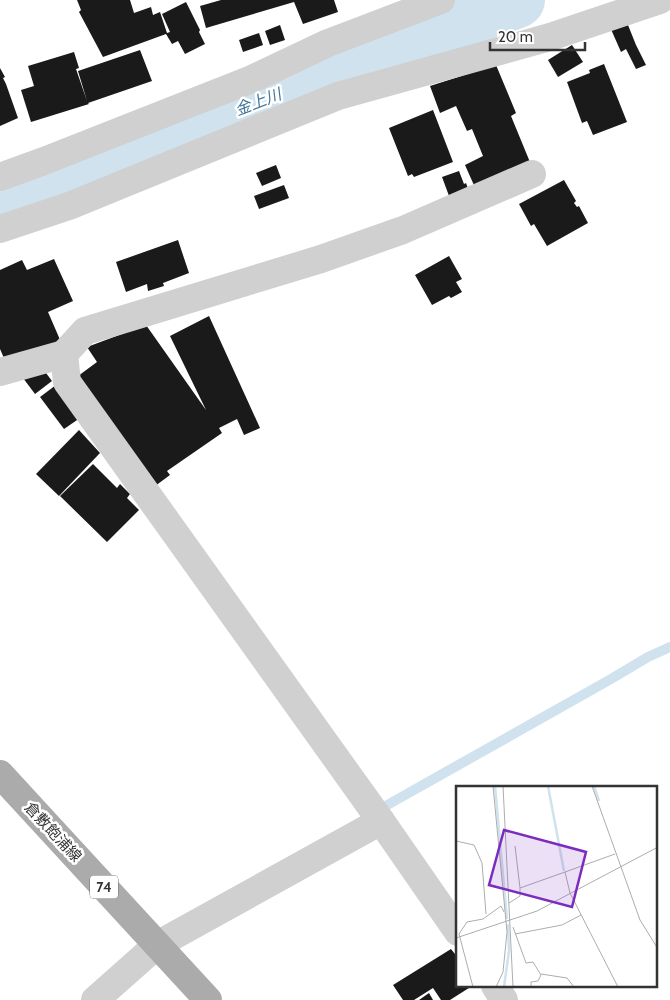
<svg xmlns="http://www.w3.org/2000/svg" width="670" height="1000" font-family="Cabin,'Noto Sans JP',sans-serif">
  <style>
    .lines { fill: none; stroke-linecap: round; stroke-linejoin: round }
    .stream { stroke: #cfe2ee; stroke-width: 10 }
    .river { stroke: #cfe2ee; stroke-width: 56 }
    .building { fill: #1a1a1a }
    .street { stroke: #d0d0d0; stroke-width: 28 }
    .primary { stroke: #ababab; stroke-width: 28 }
    .labels { text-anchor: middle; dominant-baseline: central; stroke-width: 5; stroke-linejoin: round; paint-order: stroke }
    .shield { fill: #fff; stroke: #707070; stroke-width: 1 }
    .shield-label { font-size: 14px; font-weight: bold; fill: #333 }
    .street-label { font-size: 15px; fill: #333; stroke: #fff }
    .water-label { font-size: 16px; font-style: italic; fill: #3f7597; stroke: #fff }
    .inset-river { fill: none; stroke: #cfe2ee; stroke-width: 2.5 }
    .inset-road { fill: none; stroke: #adadad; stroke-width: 1 }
    .view { fill: #7b2cbf; fill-opacity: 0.15; stroke: #7b2cbf; stroke-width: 2.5 }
    .inset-edge { fill: none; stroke: #333; stroke-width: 2.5 }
  </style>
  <rect width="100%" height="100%" fill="#fff"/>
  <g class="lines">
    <polyline class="stream" points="382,808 611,679 648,657 670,647"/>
    <polyline class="river" points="0,203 49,186 348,65 517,0"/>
  </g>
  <g class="building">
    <polygon points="77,0 130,0 134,13 151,7 153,15 160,12 167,33 170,32 162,14 186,2 200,30 199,32 205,44 185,54 178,41 172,44 166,34 103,57 79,12 81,10"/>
    <polygon points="221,0 334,0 338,12 303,24 294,2 206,28 200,6"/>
    <polygon points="626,20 636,45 646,65 636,69 626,49 621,52 610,27"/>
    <polygon points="280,25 285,40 270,45 265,31"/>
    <polygon points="259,33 263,45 243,52 239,40"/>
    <polygon points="572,45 583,62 558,77 548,60"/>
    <polygon points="140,50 152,81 88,103 89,104 31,122 21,90 34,86 28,66 74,52 79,68 76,69 87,101 78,71"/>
    <polygon points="604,64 627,122 593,135 587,121 582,123 567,82 590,73 589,70"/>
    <polygon points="496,65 516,113 511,116 532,167 477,192 465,165 483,156 472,129 467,131 456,106 440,113 430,86"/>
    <polygon points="0,68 5,77 3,78 6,84 18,118 0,126"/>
    <polygon points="433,110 453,162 414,177 412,174 408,176 389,128"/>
    <polygon points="276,165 281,178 262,186 256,173"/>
    <polygon points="459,171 464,184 466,183 471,197 452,204 442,177"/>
    <polygon points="564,180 576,201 574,203 577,207 579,206 588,223 547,246 534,224 531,226 519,204"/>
    <polygon points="284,185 289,198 259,209 254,196"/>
    <polygon points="178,240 189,273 163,283 164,286 148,291 147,284 126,292 116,262"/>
    <polygon points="449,256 462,279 456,282 462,292 451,298 449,296 432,305 415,275"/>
    <polygon points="54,259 73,301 48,312 61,342 7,365 0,349 0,270 22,260 27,270"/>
    <polygon points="209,316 260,428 244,435 237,419 219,428 222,433 167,471 170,475 151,489 74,379 97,362 87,347 146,325 206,410 170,336"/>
    <polygon points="40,365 52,381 35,394 23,378"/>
    <polygon points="56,385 80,418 64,429 40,397"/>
    <polygon points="79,430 100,453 59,496 36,474"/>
    <polygon points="93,464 117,488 120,484 130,494 127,498 139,510 107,542 60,496"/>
    <polygon points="451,949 458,958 458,986 472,986 450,1000 441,1000 433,988 414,1000 403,1000 393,985"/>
    <polygon points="429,993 433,1000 419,1000"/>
  </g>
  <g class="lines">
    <g class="street">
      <polyline points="0,177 44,161 252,79 328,43 441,0"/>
      <polyline points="0,229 69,206 338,96 550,37 660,0"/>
      <polyline points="0,372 64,354"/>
      <polyline points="381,821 458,932"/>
      <polyline points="495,986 504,1000"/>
      <polyline points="95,1000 157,945 381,821 67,382 64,354 85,331 321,259 403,230 532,174"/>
    </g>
    <polyline class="primary" points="0,774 208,1000"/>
  </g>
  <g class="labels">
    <rect class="shield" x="90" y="875.5" width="28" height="23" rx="4"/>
    <g class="shield-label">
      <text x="104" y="887">74</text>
    </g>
    <g class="street-label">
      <text transform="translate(53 832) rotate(47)">倉敷飽浦線</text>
    </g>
    <g class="water-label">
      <text transform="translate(258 102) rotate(-21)">金上川</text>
    </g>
  </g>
  <g transform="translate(456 786)">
    <rect width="201" height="201" fill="#fff"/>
    <path class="inset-river" d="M 39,0 L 51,133M 92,0 L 108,85M 138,0 L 143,15M 48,201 L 53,165 L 52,138"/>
    <path class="inset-road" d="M 37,0 L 51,146 L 47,186 L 40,201M 47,0 L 57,201M 136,0 L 184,134 L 202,163M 0,55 L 18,59 L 26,77 L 30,128M 59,60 L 64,102 L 109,86 L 114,107 L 162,201M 109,86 L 159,68M 53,117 L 64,110 L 64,102M 57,141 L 70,177 L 77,176 L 85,189 L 82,195 L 75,196 L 75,201M 59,148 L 106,139 L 125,129M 0,152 L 81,125 L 202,61M 85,188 L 111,192 L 118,201M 17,201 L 3,148 L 11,136 L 27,133 L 45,120 L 48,126"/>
    <path class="view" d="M 48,44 L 130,66 L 116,121 L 33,99 Z"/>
    <rect width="201" height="201" class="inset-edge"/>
  </g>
  <path d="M490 42v8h95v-8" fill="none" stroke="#333333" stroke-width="2.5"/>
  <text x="498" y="42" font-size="15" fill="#333333" stroke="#ffffff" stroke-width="4" paint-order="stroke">20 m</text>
</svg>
